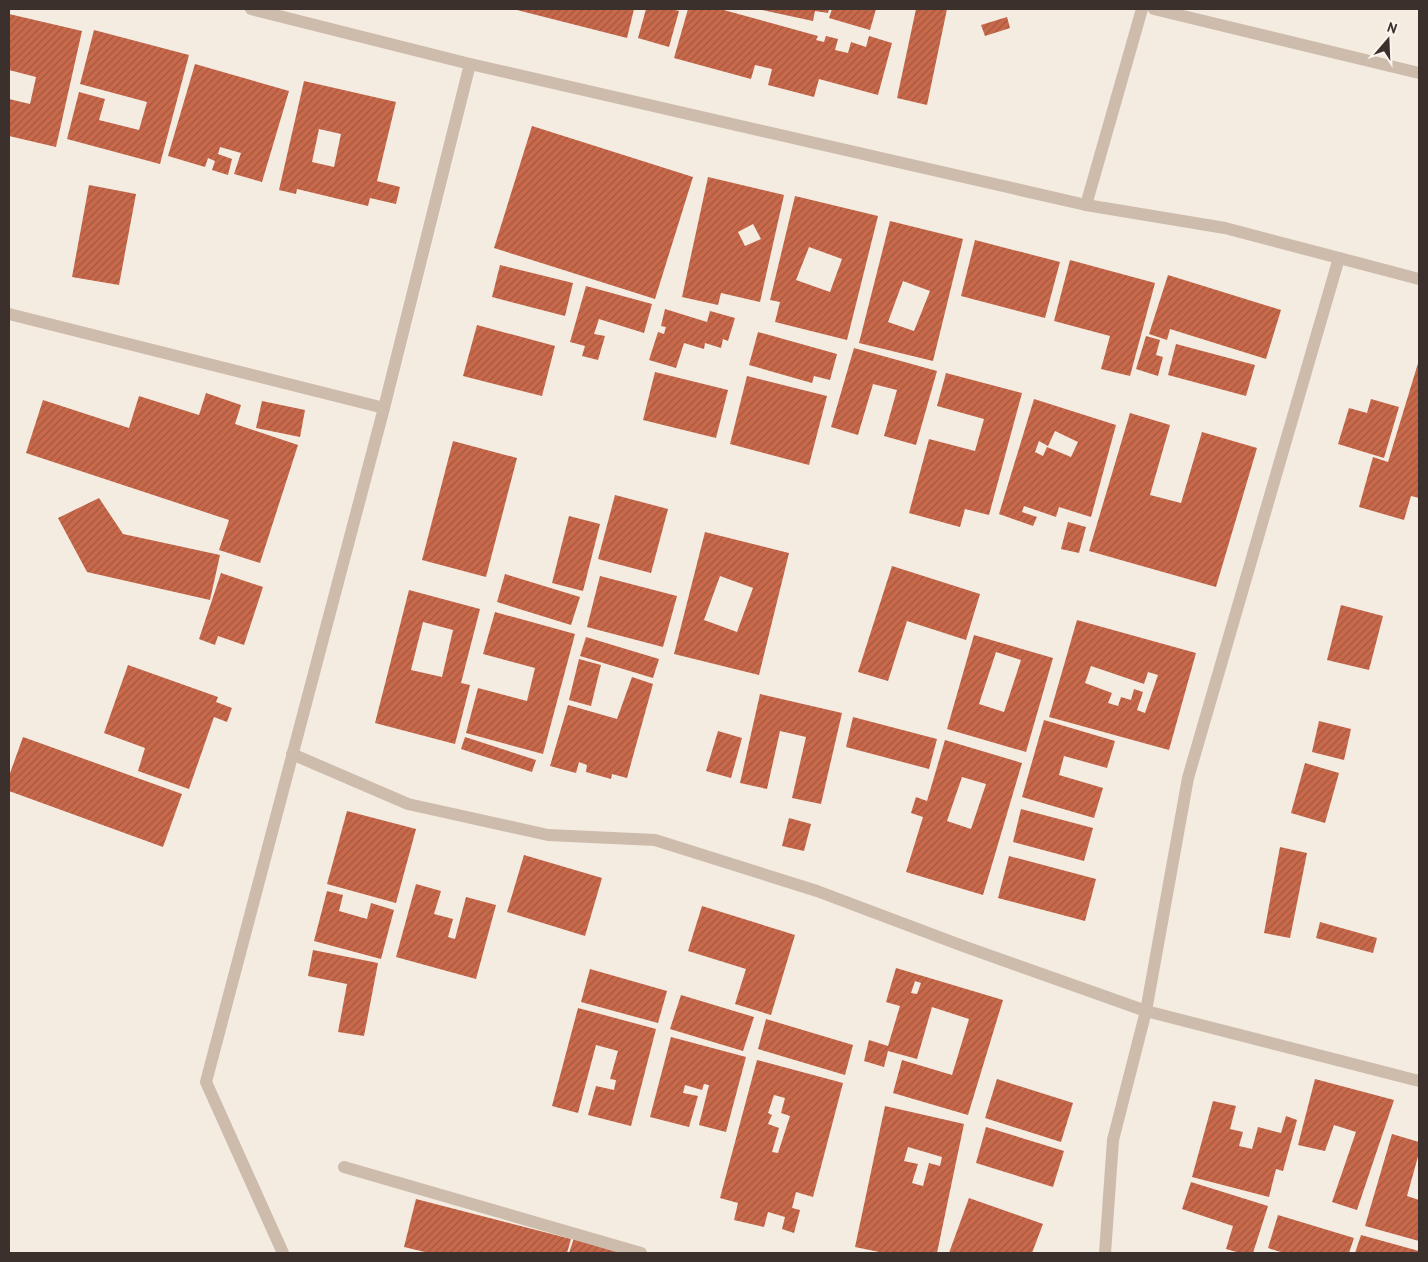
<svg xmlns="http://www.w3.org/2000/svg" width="1428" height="1262" font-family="'PT Sans',sans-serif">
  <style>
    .building { fill: url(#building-hatch); fill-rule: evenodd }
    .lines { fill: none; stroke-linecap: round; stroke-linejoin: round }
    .minor { stroke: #cdbbac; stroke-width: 12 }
    .tertiary { stroke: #cdbbac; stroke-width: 12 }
  </style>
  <defs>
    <pattern id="building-hatch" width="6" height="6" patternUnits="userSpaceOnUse" patternTransform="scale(1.25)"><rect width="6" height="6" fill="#c8694b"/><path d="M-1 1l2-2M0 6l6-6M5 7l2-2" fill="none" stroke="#a4573f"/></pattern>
  </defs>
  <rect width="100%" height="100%" fill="#f4ebe1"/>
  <g class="building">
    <polygon points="513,9 634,9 627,38"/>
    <polygon points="646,9 671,9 679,11 669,47 638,38"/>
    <polygon points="688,9 720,9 818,36 816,40 824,42 826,36 838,39 835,50 848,53 851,42 866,47 869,36 892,43 878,95 819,79 814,97 768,85 772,69 755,65 751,79 674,58"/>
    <polygon points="757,9 829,9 828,13 815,11 813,21"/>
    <polygon points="832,9 876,9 870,30 829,18"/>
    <polygon points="916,9 947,9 927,105 897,98"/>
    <polygon points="9,14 82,31 56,147 9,136 9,99 30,104 36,77 9,70"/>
    <polygon points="1007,17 1010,28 985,36 981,25"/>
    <polygon points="94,30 189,55 160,164 67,139 79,92 105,99 99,120 139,130 147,102 80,84"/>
    <polygon points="195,64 289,91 262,182 234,174 241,153 220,147 218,154 232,159 228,175 212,170 215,161 208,158 205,167 168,156"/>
    <path d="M 304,81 L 396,102 L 377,181 L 400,187 L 396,204 L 370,198 L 368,206 L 297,189 L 296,194 L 279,190 ZM 319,129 L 341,134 L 334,167 L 312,162 Z"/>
    <polygon points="532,126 693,177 655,299 494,248"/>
    <path d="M 708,177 L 784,195 L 760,302 L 721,293 L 718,305 L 682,297 ZM 753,224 L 761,239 L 745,246 L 738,232 Z"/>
    <polygon points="89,185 136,194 119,285 72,277"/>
    <path d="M 795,196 L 878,216 L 847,340 L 775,322 L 780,302 L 770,300 ZM 809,247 L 842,259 L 830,292 L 796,280 Z"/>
    <path d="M 890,221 L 963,239 L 933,361 L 859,343 ZM 903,281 L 930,291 L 914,331 L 888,322 Z"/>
    <polygon points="975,240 1060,262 1045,318 961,296"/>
    <polygon points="1070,260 1155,283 1130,376 1101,369 1110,336 1054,321"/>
    <polygon points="500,265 573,283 565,316 492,297"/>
    <polygon points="1168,275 1281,310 1266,359 1170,329 1167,340 1149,334"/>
    <polygon points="586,286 652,304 644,333 599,319 594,334 605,336 598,360 582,356 585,346 570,342"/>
    <polygon points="665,309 707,322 710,311 735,318 728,341 723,339 721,348 705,343 704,349 684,343 676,368 649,360 658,332 664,334 666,327 661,326"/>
    <polygon points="477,325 555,346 542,396 463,376"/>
    <polygon points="758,332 837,354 830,380 814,376 812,383 749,365"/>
    <polygon points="1146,336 1160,340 1156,355 1163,357 1158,376 1136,369"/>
    <polygon points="1176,344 1255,365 1246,396 1168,375"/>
    <polygon points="854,348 937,371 916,445 884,436 897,390 873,384 858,435 831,427"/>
    <polygon points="1419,360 1419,498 1411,496 1404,520 1359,507 1373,457 1388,462"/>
    <polygon points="655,372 728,390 716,438 643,420"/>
    <polygon points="946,373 1022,393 989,515 965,509 960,527 909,513 929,439 975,451 984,419 937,406"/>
    <polygon points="747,376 827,396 809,465 730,444"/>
    <polygon points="206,393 241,405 235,424 298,445 260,563 219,550 229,520 26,453 43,400 129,428 139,396 199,415"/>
    <path d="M 1034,399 L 1116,425 L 1091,517 L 1059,507 L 1056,517 L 1024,506 L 1022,512 L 1037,517 L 1033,526 L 999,514 ZM 1055,431 L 1078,442 L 1071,457 L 1047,447 L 1043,456 L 1035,452 L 1039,441 L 1048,446 Z"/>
    <polygon points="1371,399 1399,407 1384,458 1338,444 1349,408 1367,413"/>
    <polygon points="262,401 305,410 300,437 256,428"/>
    <polygon points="1130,413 1170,425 1150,495 1181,503 1202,432 1257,448 1216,587 1089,551"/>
    <polygon points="453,441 517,458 486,577 422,560"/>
    <polygon points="615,495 668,509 651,573 598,559"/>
    <polygon points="99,498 123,534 220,555 210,600 87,572 58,518"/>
    <polygon points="569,516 600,524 583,591 552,583"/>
    <polygon points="1068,522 1086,527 1079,553 1061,549"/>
    <path d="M 705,532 L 789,553 L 759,675 L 674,654 ZM 720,576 L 753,588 L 737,632 L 704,620 Z"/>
    <polygon points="892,566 980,594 966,640 907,621 888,681 858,672"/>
    <polygon points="221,573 263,587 244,645 218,636 215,645 199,639"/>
    <polygon points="505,574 580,597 571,625 497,602"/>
    <polygon points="600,576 677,596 663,647 587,627"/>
    <path d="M 409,590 L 480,609 L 461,683 L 470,685 L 455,744 L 375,723 ZM 423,622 L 453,630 L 442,677 L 411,670 Z"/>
    <polygon points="1341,605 1383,616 1369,670 1327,660"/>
    <polygon points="495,612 575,634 543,754 466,733 478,688 527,701 535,668 483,654"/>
    <path d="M 1077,620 L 1196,653 L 1169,750 L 1049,717 ZM 1091,666 L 1144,684 L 1148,672 L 1158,675 L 1145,713 L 1137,710 L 1143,692 L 1134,689 L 1131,700 L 1121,697 L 1118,706 L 1108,703 L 1112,693 L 1085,683 Z"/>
    <path d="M 974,635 L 1053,658 L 1026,752 L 947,729 ZM 996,652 L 1021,660 L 1004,712 L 979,704 Z"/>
    <polygon points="586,637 659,659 653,678 580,656"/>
    <polygon points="579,659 601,665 591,706 569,700"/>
    <polygon points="128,665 218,697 216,702 232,708 227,722 214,717 189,789 138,771 145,748 104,733"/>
    <polygon points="632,677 653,684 627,778 612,774 611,779 586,772 587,765 579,762 576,773 550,766 568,705 617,719"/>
    <polygon points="760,694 842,713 821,804 792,798 806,737 780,731 767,789 740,783"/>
    <polygon points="853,717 937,739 929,769 846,747"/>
    <polygon points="1044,720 1115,741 1107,768 1064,756 1059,775 1103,788 1094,818 1022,797"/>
    <polygon points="1319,721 1351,729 1344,760 1312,752"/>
    <polygon points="718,731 742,738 731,778 706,771"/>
    <polygon points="23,737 182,794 163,847 9,791 9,776"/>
    <polygon points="465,737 536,760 532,772 461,749"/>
    <path d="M 945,740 L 1022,763 L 983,895 L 906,872 L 923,817 L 911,813 L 916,797 L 927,801 ZM 962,777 L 986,784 L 971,829 L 947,821 Z"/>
    <polygon points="1305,763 1339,773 1325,823 1291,813"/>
    <polygon points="1021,809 1093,828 1084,861 1013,842"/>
    <polygon points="347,811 416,829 396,903 327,884"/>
    <polygon points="789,818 811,824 804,851 782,846"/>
    <polygon points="1280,847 1307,853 1290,938 1264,933"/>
    <polygon points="524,855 602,878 585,936 507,912"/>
    <polygon points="1009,856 1096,879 1085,921 998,898"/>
    <polygon points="416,884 441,891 434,914 453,919 448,937 455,939 466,897 496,905 476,979 396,957"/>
    <polygon points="327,891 343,895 339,911 367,919 371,903 394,910 381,959 314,941"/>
    <polygon points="702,906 795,935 771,1015 735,1004 746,969 688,951"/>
    <polygon points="1320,922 1377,938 1373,953 1316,938"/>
    <polygon points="313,950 378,963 364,1036 338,1032 347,984 308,976"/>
    <path d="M 896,968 L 1003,1000 L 968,1115 L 893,1093 L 902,1060 L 952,1075 L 969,1019 L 932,1007 L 917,1059 L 888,1051 L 884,1067 L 864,1061 L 869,1040 L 888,1046 L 900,1006 L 886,1002 ZM 915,981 L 921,983 L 917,994 L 911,993 Z"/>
    <polygon points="590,969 667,991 658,1023 581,1002"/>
    <polygon points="681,995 754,1017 743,1051 670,1029"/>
    <polygon points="578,1008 656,1029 631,1126 588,1115 596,1086 614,1090 616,1080 610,1079 618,1051 596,1045 578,1113 552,1106"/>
    <polygon points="766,1019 853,1045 845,1075 758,1049"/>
    <polygon points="671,1037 746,1057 726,1132 699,1125 709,1085 704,1084 702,1090 685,1085 683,1093 698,1096 689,1127 650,1117"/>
    <path d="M 757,1060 L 843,1083 L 813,1197 L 796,1192 L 792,1208 L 800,1210 L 794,1233 L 782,1229 L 785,1217 L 768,1212 L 764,1227 L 734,1220 L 738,1203 L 720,1198 ZM 774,1095 L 785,1098 L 781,1113 L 790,1116 L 778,1153 L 772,1152 L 779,1128 L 768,1124 L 772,1115 L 768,1113 Z"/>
    <polygon points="997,1079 1073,1103 1061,1142 985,1118"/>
    <polygon points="1315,1079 1394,1100 1357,1210 1332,1202 1356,1132 1334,1125 1325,1151 1298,1145"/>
    <polygon points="1213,1101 1236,1106 1230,1129 1243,1132 1239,1146 1252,1149 1258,1127 1281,1133 1286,1116 1297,1120 1283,1171 1276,1169 1269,1197 1192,1177"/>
    <path d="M 885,1106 L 964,1124 L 937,1253 L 884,1253 L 855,1247 ZM 908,1147 L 942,1157 L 940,1166 L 929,1163 L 923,1186 L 912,1183 L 918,1164 L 904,1161 Z"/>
    <polygon points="986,1127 1064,1151 1053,1187 976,1163"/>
    <polygon points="1392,1134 1419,1142 1419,1153 1407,1196 1419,1200 1419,1241 1365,1226"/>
    <polygon points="1191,1182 1268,1206 1253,1253 1240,1253 1226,1249 1233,1226 1182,1209"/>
    <polygon points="969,1198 1043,1224 1032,1253 949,1253"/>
    <polygon points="416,1199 571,1239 567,1253 429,1253 404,1247"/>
    <polygon points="1278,1215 1354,1238 1349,1253 1284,1253 1268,1248"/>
    <polygon points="1361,1235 1419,1251 1419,1253 1355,1253"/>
    <polygon points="574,1238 622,1253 569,1253"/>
  </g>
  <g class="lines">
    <g class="minor">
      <polyline points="1142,9 1086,205 1225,228 1419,279"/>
      <polyline points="1154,9 1419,73"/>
      <polyline points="470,64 1086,205"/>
      <polyline points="1339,258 1188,778 1146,1011 1419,1081"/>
      <polyline points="9,314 384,408"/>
      <polyline points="292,754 408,804 548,835 655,840 817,891 963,946 1146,1011 1113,1140 1105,1253"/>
      <polyline points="344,1167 641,1253"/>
    </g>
    <polyline class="tertiary" points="251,9 470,64 384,408 206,1082 283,1253"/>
  </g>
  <rect width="1428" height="1262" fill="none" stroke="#3b302b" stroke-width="20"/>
  <g transform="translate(1388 40) rotate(19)" stroke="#fbf5ee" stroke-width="4" paint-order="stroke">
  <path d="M0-4L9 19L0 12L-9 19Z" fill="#3b302b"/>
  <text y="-8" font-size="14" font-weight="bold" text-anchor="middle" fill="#3b302b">N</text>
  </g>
</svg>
